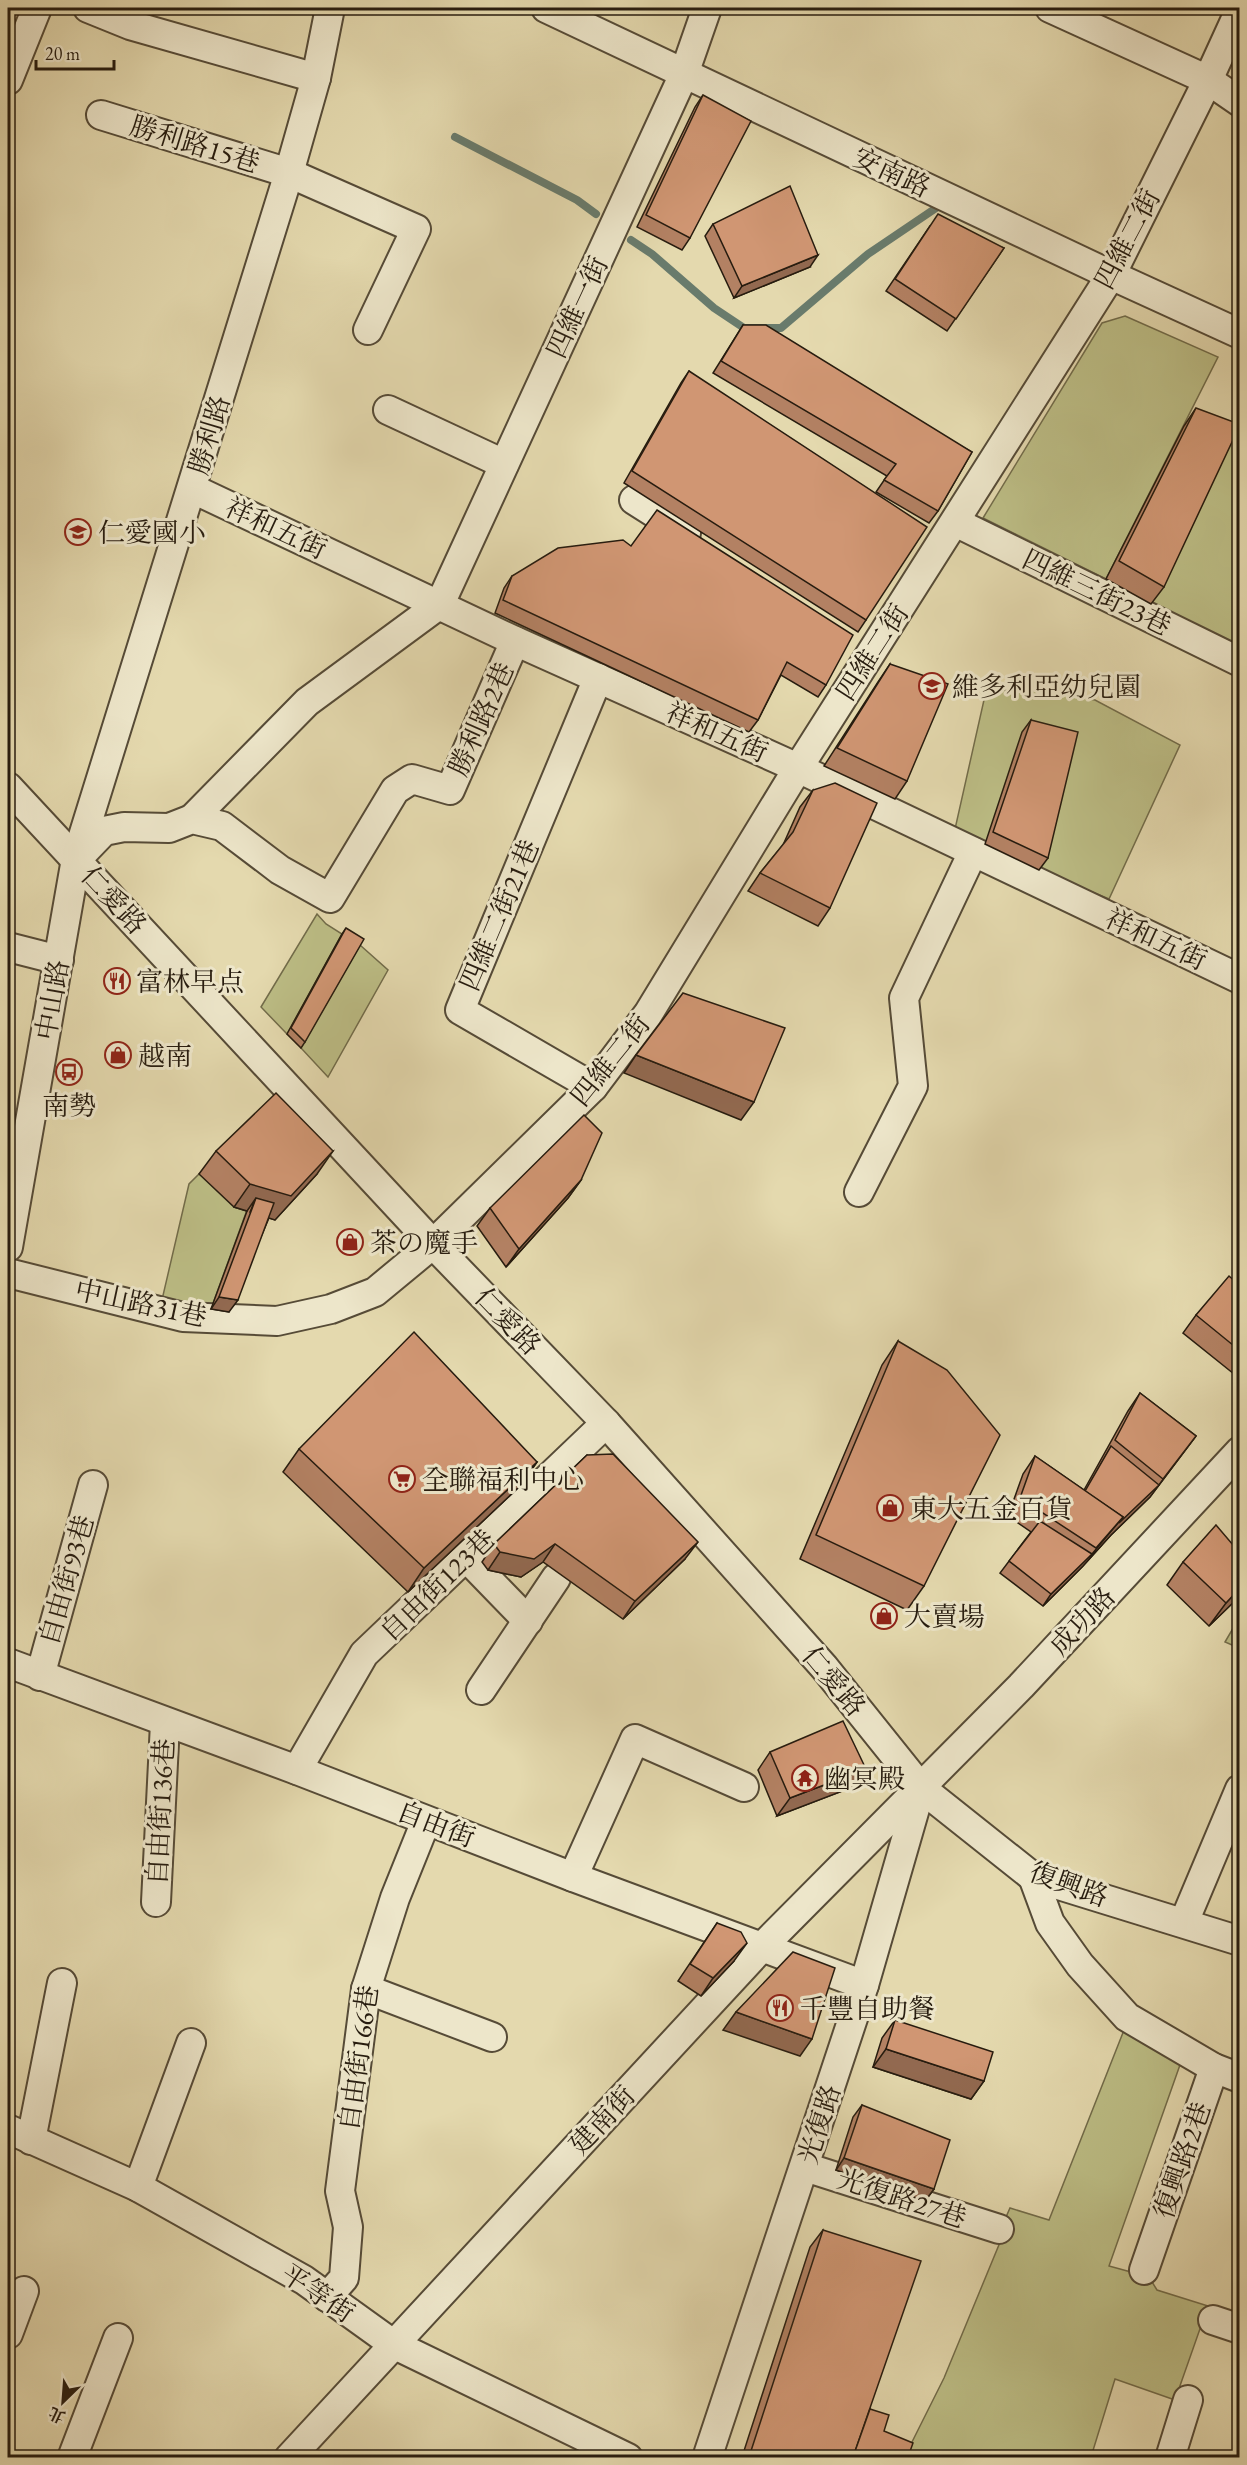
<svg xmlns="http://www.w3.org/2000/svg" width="1247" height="2465" font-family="'EB Garamond','Noto Serif TC','Noto Serif JP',serif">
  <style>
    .green { fill: #bcbd85; stroke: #726c4a; stroke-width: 1.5 }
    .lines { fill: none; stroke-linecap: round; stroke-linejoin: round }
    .stream { stroke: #697b6c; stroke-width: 8 }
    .minor-casing { stroke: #564b37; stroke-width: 32 }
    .minor { stroke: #ede6ca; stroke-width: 28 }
    .wall { fill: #b38163; stroke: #271c0f; stroke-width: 1.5 }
    .shaded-wall { fill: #926950; stroke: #271c0f; stroke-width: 1.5 }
    .building { fill: #d09673; stroke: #271c0f; stroke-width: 1.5 }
    .labels { text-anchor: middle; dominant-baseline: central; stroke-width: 6; stroke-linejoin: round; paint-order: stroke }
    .street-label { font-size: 27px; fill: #271c0f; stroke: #ede6ca }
    .poi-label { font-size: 27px; fill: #271c0f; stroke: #ede6ca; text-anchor: start }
  </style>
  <rect width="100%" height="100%" fill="#e4d9ae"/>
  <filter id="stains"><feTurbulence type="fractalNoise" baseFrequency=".00333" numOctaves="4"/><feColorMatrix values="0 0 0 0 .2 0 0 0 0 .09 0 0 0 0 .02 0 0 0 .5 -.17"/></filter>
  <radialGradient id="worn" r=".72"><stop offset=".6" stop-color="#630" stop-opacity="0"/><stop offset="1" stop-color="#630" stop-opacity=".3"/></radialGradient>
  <g class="green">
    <polygon points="1125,316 1218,357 1106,579 983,518 1102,323"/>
    <polygon points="1239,419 1239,645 1151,604"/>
    <polygon points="1037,689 1095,700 1180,745 1109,899 1039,870 955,829 986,691"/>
    <polygon points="317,914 326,924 342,934 287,1034 261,1007"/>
    <polygon points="360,945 388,970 328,1077 301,1048"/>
    <polygon points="199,1174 247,1210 211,1309 161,1304 189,1184"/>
    <polygon points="1239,1618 1239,1648 1225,1642"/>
    <polygon points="1126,2025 1181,2062 1109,2266 1149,2277 1157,2290 1208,2306 1175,2400 1115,2379 1091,2457 904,2458 944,2378 1003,2235 1003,2224 1010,2208 1049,2220"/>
  </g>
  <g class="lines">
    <g class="stream">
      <polyline points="455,137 577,200 596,214"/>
      <polyline points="631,240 652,254 714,308 744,328 781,328 868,254 939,206"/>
    </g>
    <defs>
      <g id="minor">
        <polyline points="88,8 130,25 316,78"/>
        <polyline points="546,8 1111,275 1240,334"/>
        <polyline points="1050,8 1208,80 1240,102"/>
        <polyline points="8,80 37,8"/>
        <polyline points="101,115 289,173 416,229 368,330"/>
        <polyline points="388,410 504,464"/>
        <polyline points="193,489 515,641 798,768 1240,979"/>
        <polyline points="634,500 686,533"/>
        <polyline points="955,522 1240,662"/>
        <polyline points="8,787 433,1244 606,1423 824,1667 921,1788 1033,1877 1240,1941"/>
        <polyline points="192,819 307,702 440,604 684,74 707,8"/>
        <polyline points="78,858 104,831 124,827 169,828 192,819 222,826 280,870 330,898 395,790 412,779 450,790 515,641"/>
        <polyline points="8,947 59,960"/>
        <polyline points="593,1087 460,1010 598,678"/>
        <polyline points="859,1192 913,1086 904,998 973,852"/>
        <polyline points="8,1247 76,859 289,173 316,78 330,8"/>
        <polyline points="8,1273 183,1317 277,1321 331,1309 375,1292 433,1244 593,1087 648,1014 798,768 1111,275 1208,80 1240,10"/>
        <polyline points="466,1557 528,1621"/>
        <polyline points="8,1663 297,1770 573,1877 864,1985"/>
        <polyline points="40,1676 93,1485"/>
        <polyline points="481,1690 556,1578"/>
        <polyline points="297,1770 364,1654 606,1423"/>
        <polyline points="573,1877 635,1739 744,1787"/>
        <polyline points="1033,1877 1050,1923 1080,1965 1127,2017 1214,2068 1240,2078"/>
        <polyline points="156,1902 165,1723"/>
        <polyline points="1184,1922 1240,1789"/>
        <polyline points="366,1989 492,2037"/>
        <polyline points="8,2129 138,2187 304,2280 393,2344 628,2458"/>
        <polyline points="31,2140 62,1983"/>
        <polyline points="805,2167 999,2229"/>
        <polyline points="138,2187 191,2043"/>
        <polyline points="1144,2270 1214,2068"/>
        <polyline points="327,2297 344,2278 348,2227 340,2191 366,1989 395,1898 426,1821"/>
        <polyline points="1213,2320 1240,2329"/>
        <polyline points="8,2334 24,2291"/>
        <polyline points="72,2458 118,2338"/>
        <polyline points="289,2458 762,1947 1021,1686 1240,1451"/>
        <polyline points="707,2458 864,1985 920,1791"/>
        <polyline points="1170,2458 1188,2400"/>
      </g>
    </defs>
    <use href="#minor" class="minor-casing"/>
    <use href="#minor" class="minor"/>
  </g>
  <g class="wall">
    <polygon points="703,95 690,238 682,250 637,227 695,107"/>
    <polygon points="713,224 810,267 734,298 705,236"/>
    <polygon points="930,226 1004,248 947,331 886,291"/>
    <polygon points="743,325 972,452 938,511 929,523 876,492 887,476 713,373"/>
    <polygon points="689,371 866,620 858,632 624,483 681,383"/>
    <polygon points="1196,408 1164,587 1151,604 1106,579 1184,426"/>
    <polygon points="631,546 826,685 818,697 781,675 758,720 749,732 495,613 504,588 512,576"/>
    <polygon points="890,664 907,781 895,799 824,766 878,682"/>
    <polygon points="1031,720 1048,858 1039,870 985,844 1022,732"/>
    <polygon points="813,790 830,908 818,926 748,891 760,873 783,845 800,807"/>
    <polygon points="346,928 305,1042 301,1048 287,1034 342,934"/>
    <polygon points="216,1151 317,1174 275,1220 269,1218 229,1312 211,1309 247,1211 234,1207 199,1174"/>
    <polygon points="581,1180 568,1198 506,1267 477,1226 490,1208"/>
    <polygon points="1239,1285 1239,1378 1183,1333 1196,1315"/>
    <polygon points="898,1341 924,1586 907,1610 800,1559 882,1365"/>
    <polygon points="1140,1393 1196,1436 1150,1497 1111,1535 1083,1566 1043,1606 1000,1573 1031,1532 1008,1516 1023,1474 1035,1456 1084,1490 1128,1411"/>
    <polygon points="299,1449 537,1462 520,1486 408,1592 283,1472"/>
    <polygon points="587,1455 685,1559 623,1619 543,1562 521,1577 488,1570 482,1562 494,1544"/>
    <polygon points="1183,1562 1239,1597 1209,1626 1167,1585"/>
    <polygon points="770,1752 866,1769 853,1787 777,1816 758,1770"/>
    <polygon points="717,1923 734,1961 701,1996 678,1981"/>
    <polygon points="895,2020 984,2081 971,2099 873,2067 882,2038"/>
    <polygon points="862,2105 934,2189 925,2201 836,2170 853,2117"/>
    <polygon points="823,2230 870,2409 884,2431 908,2457 742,2457 810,2247"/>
  </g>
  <g class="shaded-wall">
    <polygon points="818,255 810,267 734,298 742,286"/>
    <polygon points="636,1055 754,1102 741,1120 624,1073"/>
    <polygon points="333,1151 317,1174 275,1220 250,1212 256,1198 247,1211 234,1207 250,1184"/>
    <polygon points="581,1180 568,1198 506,1267 519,1249"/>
    <polygon points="219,1297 238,1300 229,1312 211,1309"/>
    <polygon points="1196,1436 1150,1497 1111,1535 1083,1566 1043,1606 1051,1594 1092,1554 1123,1517 1159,1485"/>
    <polygon points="537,1462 520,1486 408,1592 424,1568"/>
    <polygon points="698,1542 685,1559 623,1619 635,1601"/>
    <polygon points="555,1544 543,1562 521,1577 488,1570 500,1552"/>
    <polygon points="1239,1589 1239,1597 1209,1626 1226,1603"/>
    <polygon points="866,1769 853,1787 777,1816 790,1798"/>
    <polygon points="747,1943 734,1961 701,1996 713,1978"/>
    <polygon points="736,2012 812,2039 800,2056 723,2030"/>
    <polygon points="886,2049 984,2081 971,2099 873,2067"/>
    <polygon points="844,2158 934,2189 925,2201 836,2170"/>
  </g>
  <g class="building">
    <polygon points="703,95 751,121 690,238 646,215"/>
    <polygon points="790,186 818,255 742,286 713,224"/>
    <polygon points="938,214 1004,248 956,319 895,279"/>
    <polygon points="743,325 766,325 972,452 938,511 884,480 896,464 721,361"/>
    <polygon points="689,371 927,527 866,620 632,471"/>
    <polygon points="1196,408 1239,424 1239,427 1164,587 1119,561"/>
    <polygon points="657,510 853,635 826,685 787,662 758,720 503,600 512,576 558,548 623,540 631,546"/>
    <polygon points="890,664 948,684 907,781 837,748"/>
    <polygon points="1031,720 1078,732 1048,858 993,832"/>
    <polygon points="835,783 877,803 830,908 760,873 793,832 813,790"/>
    <polygon points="346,928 364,939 305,1042 291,1028"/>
    <polygon points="683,993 785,1028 754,1102 636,1055"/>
    <polygon points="276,1093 333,1151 291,1196 250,1184 216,1151"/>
    <polygon points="584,1115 602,1133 581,1180 519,1249 490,1208"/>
    <polygon points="256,1198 274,1203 238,1300 219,1297"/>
    <polygon points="1229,1276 1239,1285 1239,1350 1196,1315"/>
    <polygon points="414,1332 537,1462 424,1568 299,1449"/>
    <polygon points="898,1341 947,1370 1000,1435 924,1586 816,1535"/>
    <polygon points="1140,1393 1196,1436 1163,1479 1115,1440"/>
    <polygon points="1111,1446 1159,1485 1119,1523 1123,1517 1085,1491"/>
    <polygon points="613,1454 698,1542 635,1601 555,1544 534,1559 500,1552 494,1544 587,1455"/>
    <polygon points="1035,1456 1123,1517 1096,1548 1020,1498"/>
    <polygon points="1040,1521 1092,1554 1051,1594 1009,1561"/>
    <polygon points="1216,1525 1239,1552 1239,1589 1226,1603 1183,1562"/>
    <polygon points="843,1721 866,1769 790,1798 770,1752"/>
    <polygon points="717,1923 741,1932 747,1943 713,1978 690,1964"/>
    <polygon points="793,1952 835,1968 812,2039 736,2012"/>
    <polygon points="895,2020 993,2052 984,2081 886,2049"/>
    <polygon points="862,2105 950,2140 934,2189 844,2158"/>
    <polygon points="823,2230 921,2261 853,2457 749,2457"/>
    <polygon points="870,2409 889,2415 884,2431 913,2443 908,2457 853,2457"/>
  </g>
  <defs>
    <symbol id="school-ring" viewBox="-11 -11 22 22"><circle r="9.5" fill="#ede6ca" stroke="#8f2418" stroke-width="1.5"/><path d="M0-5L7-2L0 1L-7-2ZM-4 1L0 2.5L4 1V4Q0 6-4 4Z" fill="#8f2418"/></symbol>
    <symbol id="restaurant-ring" viewBox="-11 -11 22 22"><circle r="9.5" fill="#ede6ca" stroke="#8f2418" stroke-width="1.5"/><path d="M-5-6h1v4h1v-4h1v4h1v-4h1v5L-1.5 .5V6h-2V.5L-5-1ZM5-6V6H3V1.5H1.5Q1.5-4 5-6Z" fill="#8f2418"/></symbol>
    <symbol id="shop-ring" viewBox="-11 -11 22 22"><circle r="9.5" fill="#ede6ca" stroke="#8f2418" stroke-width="1.5"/><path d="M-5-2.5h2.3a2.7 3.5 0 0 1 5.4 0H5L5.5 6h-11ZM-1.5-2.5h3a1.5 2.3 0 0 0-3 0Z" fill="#8f2418"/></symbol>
    <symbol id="bus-ring" viewBox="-11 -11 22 22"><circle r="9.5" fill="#ede6ca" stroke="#8f2418" stroke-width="1.5"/><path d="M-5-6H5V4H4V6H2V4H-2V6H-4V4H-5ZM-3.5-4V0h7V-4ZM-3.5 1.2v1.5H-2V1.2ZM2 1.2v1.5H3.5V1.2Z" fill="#8f2418"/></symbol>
    <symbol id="supermarket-ring" viewBox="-11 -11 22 22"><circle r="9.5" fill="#ede6ca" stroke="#8f2418" stroke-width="1.5"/><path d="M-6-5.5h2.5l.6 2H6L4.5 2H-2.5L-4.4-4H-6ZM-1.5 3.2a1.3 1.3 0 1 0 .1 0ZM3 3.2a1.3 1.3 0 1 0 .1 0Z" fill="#8f2418"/></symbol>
    <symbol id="temple-ring" viewBox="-11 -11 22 22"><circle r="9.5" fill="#ede6ca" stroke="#8f2418" stroke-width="1.5"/><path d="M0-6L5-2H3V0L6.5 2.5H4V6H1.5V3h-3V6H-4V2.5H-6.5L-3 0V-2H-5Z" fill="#8f2418"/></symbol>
  </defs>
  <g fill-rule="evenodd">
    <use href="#school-ring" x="63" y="517" width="30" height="30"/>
    <use href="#school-ring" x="917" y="671" width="30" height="30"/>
    <use href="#restaurant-ring" x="102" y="966" width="30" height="30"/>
    <use href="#shop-ring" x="103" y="1040" width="30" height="30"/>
    <use href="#bus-ring" x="54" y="1057" width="30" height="30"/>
    <use href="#shop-ring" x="335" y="1227" width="30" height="30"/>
    <use href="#supermarket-ring" x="387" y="1464" width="30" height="30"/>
    <use href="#shop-ring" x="875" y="1493" width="30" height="30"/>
    <use href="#shop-ring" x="869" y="1601" width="30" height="30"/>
    <use href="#temple-ring" x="790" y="1763" width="30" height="30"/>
    <use href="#restaurant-ring" x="765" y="1993" width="30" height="30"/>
  </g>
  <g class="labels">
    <g class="street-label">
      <text transform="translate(195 144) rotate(17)">勝利路15巷</text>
      <text transform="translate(892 172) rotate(25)">安南路</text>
      <text transform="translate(1127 239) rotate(-62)">四維二街</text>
      <text transform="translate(577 307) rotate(-65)">四維一街</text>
      <text transform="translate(209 435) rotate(-73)">勝利路</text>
      <text transform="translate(276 528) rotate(25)">祥和五街</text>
      <text transform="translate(1097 592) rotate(26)">四維三街23巷</text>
      <text transform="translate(872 652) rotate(-57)">四維二街</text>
      <text transform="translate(481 719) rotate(-66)">勝利路2巷</text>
      <text transform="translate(717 732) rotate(24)">祥和五街</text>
      <text transform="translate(114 900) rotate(47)">仁愛路</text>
      <text transform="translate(499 915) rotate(-67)">四維二街21巷</text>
      <text transform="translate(1156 939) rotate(25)">祥和五街</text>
      <text transform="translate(52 1000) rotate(-80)">中山路</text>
      <text transform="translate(610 1060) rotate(-51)">四維二街</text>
      <text transform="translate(141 1303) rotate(12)">中山路31巷</text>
      <text transform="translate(508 1321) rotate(46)">仁愛路</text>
      <text transform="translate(66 1580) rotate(-74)">自由街93巷</text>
      <text transform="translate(437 1585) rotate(-44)">自由街123巷</text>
      <text transform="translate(1082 1621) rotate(-47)">成功路</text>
      <text transform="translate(834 1681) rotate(50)">仁愛路</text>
      <text transform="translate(160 1812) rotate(-87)">自由街136巷</text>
      <text transform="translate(436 1824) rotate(21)">自由街</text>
      <text transform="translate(1069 1884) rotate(20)">復興路</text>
      <text transform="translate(358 2058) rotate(-82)">自由街166巷</text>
      <text transform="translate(602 2120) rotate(-47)">建南街</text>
      <text transform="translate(819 2124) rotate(-72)">光復路</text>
      <text transform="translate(1182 2160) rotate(-71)">復興路2巷</text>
      <text transform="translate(902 2198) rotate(18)">光復路27巷</text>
      <text transform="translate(318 2293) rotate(34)">平等街</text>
    </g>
    <g class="poi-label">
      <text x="98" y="532">仁愛國小</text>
      <text x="952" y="686">維多利亞幼兒園</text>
      <text x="136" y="981">富林早点</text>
      <text x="138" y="1055">越南</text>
      <text x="69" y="1105" text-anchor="middle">南勢</text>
      <text x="370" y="1242">茶の魔手</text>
      <text x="422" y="1479">全聯福利中心</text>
      <text x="910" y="1508">東大五金百貨</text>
      <text x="904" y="1616">大賣場</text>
      <text x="824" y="1778">幽冥殿</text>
      <text x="800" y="2008">千豐自助餐</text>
    </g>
  </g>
  <rect width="1247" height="2465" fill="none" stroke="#e4d9ae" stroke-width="30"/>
  <rect x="9" y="9" width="1229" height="2447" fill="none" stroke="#271c0f" stroke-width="3"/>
  <rect x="15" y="15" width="1217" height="2435" fill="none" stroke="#271c0f" stroke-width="1.5"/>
  <g transform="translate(63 2402) rotate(205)" stroke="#ede6ca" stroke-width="4.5" paint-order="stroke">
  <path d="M0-4.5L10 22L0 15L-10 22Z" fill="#271c0f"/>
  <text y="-9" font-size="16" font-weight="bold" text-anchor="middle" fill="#271c0f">北</text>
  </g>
  <path d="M36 60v9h78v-9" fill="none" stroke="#271c0f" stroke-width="3"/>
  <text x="45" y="60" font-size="18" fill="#271c0f" stroke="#ede6ca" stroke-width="4.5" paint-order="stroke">20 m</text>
  <rect width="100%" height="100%" filter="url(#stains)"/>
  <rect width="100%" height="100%" fill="url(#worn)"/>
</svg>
